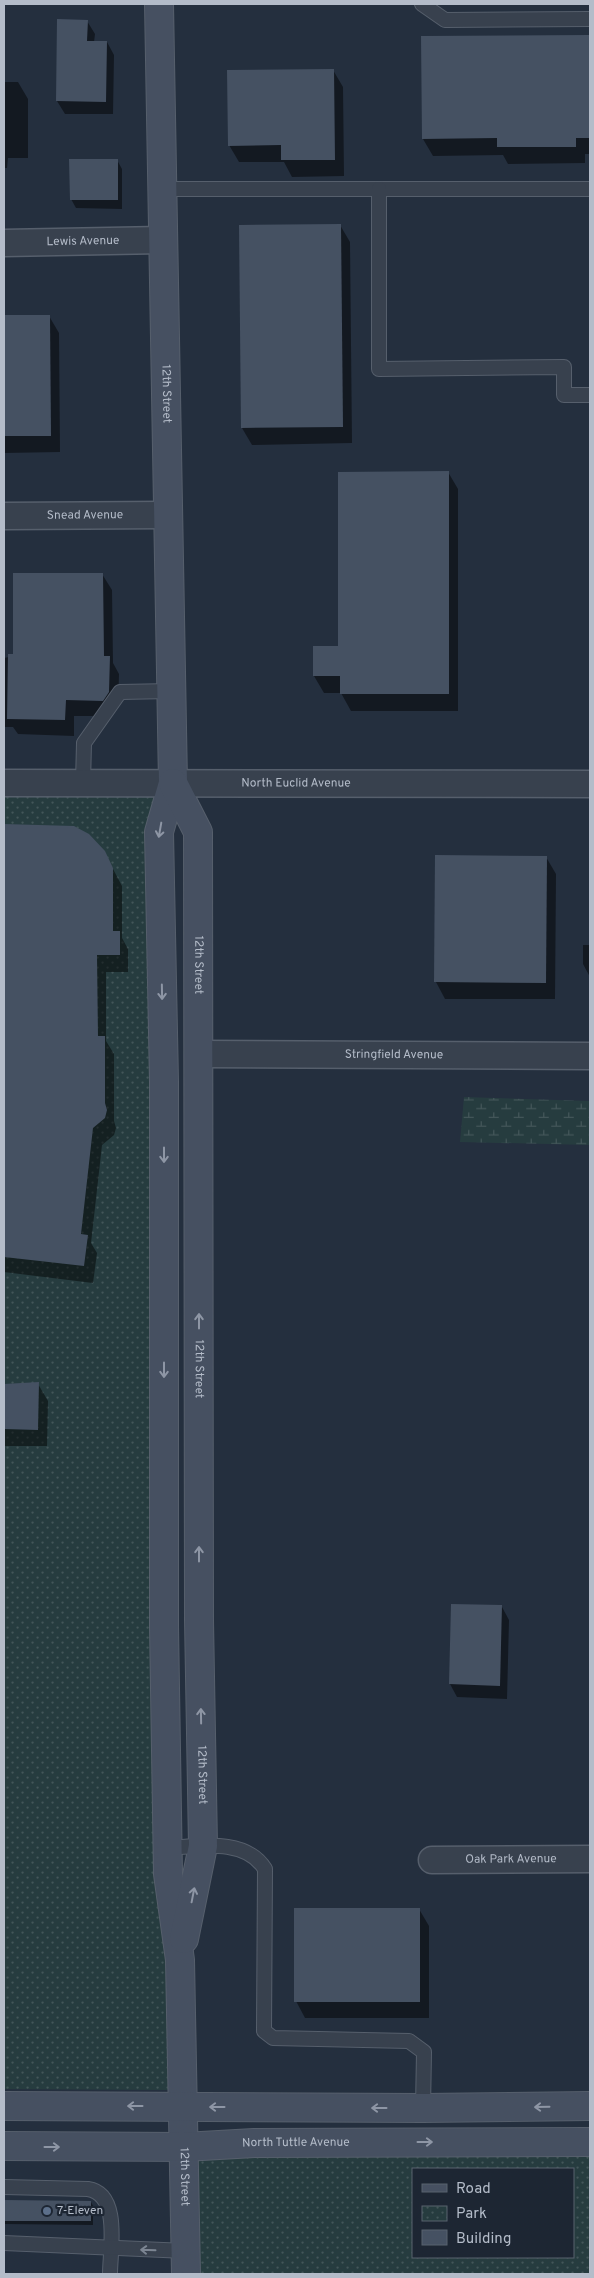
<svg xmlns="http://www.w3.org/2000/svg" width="594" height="2278" font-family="Overpass,sans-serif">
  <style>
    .wetland { fill: url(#wetland-marsh) }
    .park { fill: url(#park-dots); fill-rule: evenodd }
    .shadow { fill: #0007 }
    .building { fill: #455162 }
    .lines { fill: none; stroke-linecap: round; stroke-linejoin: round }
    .lane-casing { stroke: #565f6c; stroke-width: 16 }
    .street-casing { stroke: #565f6c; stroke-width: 29 }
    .secondary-casing { stroke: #565f6c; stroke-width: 30 }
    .lane { stroke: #38414e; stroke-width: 14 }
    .street { stroke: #38414e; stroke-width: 26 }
    .secondary { stroke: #465061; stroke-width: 28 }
    .oneway { stroke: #8e96a5 }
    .oneway2 { stroke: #7c8592 }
    .service-dot { fill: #5c6f8a; stroke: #1d2633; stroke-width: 2 }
    .labels { text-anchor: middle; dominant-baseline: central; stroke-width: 4.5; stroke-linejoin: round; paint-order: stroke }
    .street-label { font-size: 12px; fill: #b4bcc9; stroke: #1d2633 }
    .poi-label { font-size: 12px; fill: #b4bcc9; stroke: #1d2633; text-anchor: start }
  </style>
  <defs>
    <pattern id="wetland-marsh" width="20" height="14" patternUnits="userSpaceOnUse" patternTransform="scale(1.25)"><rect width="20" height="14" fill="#263c3f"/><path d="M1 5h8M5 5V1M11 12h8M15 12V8" fill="none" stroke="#435659"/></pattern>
    <pattern id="park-dots" width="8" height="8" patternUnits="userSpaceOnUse" patternTransform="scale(1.25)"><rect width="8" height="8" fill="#263c3f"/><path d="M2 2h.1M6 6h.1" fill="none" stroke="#435659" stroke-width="1.8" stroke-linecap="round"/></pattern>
  </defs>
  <rect width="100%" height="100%" fill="#242f3e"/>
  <polygon class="wetland" points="464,1097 590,1101 590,1145 460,1142"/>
  <g class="park">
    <polygon points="4,795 157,795 151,1082 167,1960 165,1969 167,1970 170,2090 4,2089"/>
    <path d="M 254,2154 L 590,2154 L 590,2274 L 199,2274 L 198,2158 ZM 413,2169 L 573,2169 L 573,2257 L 413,2257 Z"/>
  </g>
  <g class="shadow">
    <polygon points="87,21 95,34 94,42 107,42 114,55 113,114 65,114 57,101"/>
    <polygon points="590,36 590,154 585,154 585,163 508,164 503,155 433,156 423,139 423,38"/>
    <polygon points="333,70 343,87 344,176 292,177 284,162 239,162 229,145"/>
    <polygon points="4,82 18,82 28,99 28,158 8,158 7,168 4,168"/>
    <polygon points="117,160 122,169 122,209 76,208 71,199"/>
    <polygon points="340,225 350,242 352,443 252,445 242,428"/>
    <polygon points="4,316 49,316 59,333 60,452 4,453"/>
    <polygon points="448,472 458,489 458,711 351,711 341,693 324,693 314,676 340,647"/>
    <polygon points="102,574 112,590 113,663 119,674 118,708 112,716 74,716 74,736 18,734 13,727 4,727 4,658 14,656"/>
    <polygon points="4,826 74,827 104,852 122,886 122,938 128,949 128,972 106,972 106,1041 114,1054 114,1121 116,1128 114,1135 102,1145 91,1243 97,1253 93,1283 4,1272"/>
    <polygon points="546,857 556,874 555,999 445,999 436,982"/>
    <polygon points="583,945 590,945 590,977 583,964"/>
    <polygon points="38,1384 48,1401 47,1446 4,1446 4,1385"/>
    <polygon points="502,1607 509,1620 507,1699 457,1697 450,1684"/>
    <polygon points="419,1909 429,1926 429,2018 305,2018 296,2001"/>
    <polygon points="4,2201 91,2202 93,2206 93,2225 4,2224"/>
  </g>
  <g class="building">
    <polygon points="57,19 88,20 87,41 107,41 106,102 56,101"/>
    <polygon points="590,35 590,138 576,138 576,147 497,147 497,138 422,139 421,36"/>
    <polygon points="334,69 335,160 281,160 281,145 228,146 227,70"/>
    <polygon points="69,159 118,159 118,200 70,200"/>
    <polygon points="341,224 343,427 241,428 239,225"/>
    <polygon points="4,315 50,315 51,436 4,436"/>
    <polygon points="449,471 449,694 340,694 340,676 313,676 313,646 338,646 338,472"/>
    <polygon points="13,573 103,573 104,656 110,656 109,692 103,701 66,700 65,720 7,719 8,654 13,654"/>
    <polygon points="4,824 74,826 89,834 105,851 113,868 113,931 120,931 120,955 97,955 98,1036 105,1036 105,1103 107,1110 105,1118 93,1128 81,1234 88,1235 84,1266 4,1257"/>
    <polygon points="435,855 547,856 546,983 434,982"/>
    <polygon points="39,1382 38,1430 4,1429 4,1384"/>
    <polygon points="451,1604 502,1605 500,1686 449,1684"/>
    <rect x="294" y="1908" width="126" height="94"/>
    <polygon points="4,2200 91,2201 91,2221 4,2221"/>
  </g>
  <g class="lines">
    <defs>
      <g id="lane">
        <polyline points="422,4 445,20 590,19"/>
        <polyline points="162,189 590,189"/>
        <polyline points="379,189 379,369 564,367 564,395 590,395"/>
        <polyline points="83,783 84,743 120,692 171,691"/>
        <path d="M 168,1848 C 200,1846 246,1838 265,1869 L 264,2031 L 273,2038 L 409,2041 L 424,2052 L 423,2108"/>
        <path d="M 4,2187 L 88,2189 C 121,2194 110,2250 110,2274"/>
        <polyline points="4,2243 186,2251"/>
      </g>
      <g id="street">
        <path id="s1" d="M 4,243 L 162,240"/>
        <path id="s2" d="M 4,516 L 166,515"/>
        <path id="s3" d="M 4,783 L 590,784"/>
        <path id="s4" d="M 199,1054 L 590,1056"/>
        <path id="s5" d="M 432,1860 L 590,1859"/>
      </g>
      <g id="secondary">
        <path id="s6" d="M 159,4 L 173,783 L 159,832 L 164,1082 L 164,1626 L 168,1874 L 180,1960 L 186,2274"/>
        <path id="s7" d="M 173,783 L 198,832 L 199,1620 L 203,1846 L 184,1939"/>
        <polyline points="4,2106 423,2108 590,2106"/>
        <path id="s8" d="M 4,2146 L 184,2147 L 254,2143 L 590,2142"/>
      </g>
    </defs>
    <use href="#lane" class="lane-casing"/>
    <use href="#street" class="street-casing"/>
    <use href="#secondary" class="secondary-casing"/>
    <use href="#lane" class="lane"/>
    <use href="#street" class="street"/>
    <use href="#secondary" class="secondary"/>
  </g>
  <defs><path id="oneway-shaft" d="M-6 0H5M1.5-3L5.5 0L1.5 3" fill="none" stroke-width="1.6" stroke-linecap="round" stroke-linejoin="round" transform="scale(1.25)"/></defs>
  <g class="oneway">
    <use href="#oneway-shaft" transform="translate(160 830) rotate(100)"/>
    <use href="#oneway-shaft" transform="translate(162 992) rotate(89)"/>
    <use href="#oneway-shaft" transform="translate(164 1155) rotate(90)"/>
    <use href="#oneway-shaft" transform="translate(199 1321) rotate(-90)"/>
    <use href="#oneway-shaft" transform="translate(164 1370) rotate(90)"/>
    <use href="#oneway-shaft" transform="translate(199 1554) rotate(-90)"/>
    <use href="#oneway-shaft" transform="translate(201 1716) rotate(-91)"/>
    <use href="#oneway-shaft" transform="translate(193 1895) rotate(-79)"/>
    <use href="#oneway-shaft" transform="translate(135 2106) rotate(-180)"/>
    <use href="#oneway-shaft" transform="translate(217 2107) rotate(-180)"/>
    <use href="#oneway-shaft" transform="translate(542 2107) rotate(179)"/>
    <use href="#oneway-shaft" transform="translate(379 2108) rotate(-180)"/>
    <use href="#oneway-shaft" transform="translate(425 2142)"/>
    <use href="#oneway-shaft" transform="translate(52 2147)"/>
  </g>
  <use class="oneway2" href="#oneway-shaft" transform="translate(148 2250) rotate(-178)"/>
  <circle class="service-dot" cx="47" cy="2211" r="5"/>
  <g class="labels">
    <g class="street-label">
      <text stroke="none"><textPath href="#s1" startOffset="79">Lewis Avenue</textPath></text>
      <text stroke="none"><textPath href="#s6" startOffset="390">12th Street</textPath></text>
      <text stroke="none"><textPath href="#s2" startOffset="81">Snead Avenue</textPath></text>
      <text stroke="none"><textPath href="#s3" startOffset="292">North Euclid Avenue</textPath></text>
      <text stroke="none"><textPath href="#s7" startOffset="188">12th Street</textPath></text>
      <text stroke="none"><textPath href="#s4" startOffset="195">Stringfield Avenue</textPath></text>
      <text stroke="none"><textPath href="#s7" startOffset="592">12th Street</textPath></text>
      <text stroke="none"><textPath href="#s7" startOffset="998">12th Street</textPath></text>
      <text stroke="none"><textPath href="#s5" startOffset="79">Oak Park Avenue</textPath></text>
      <text stroke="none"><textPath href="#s8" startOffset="292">North Tuttle Avenue</textPath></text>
      <text stroke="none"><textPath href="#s6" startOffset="2176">12th Street</textPath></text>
    </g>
    <g class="poi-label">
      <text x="57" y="2211">7-Eleven</text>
    </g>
  </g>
  <rect width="594" height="2278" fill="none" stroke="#b4bcc9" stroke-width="10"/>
  <rect x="412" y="2168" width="162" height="90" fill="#1d2633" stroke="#59626f"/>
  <rect x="422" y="2184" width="25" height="8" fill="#465061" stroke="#59626f"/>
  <text x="456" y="2193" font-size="15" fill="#b4bcc9">Road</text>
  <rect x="422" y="2206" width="25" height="15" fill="url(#park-dots)" stroke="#59626f"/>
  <text x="456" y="2218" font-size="15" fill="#b4bcc9">Park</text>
  <rect x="422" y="2230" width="25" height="15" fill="#455162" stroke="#59626f"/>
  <text x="456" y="2243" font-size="15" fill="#b4bcc9">Building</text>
</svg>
